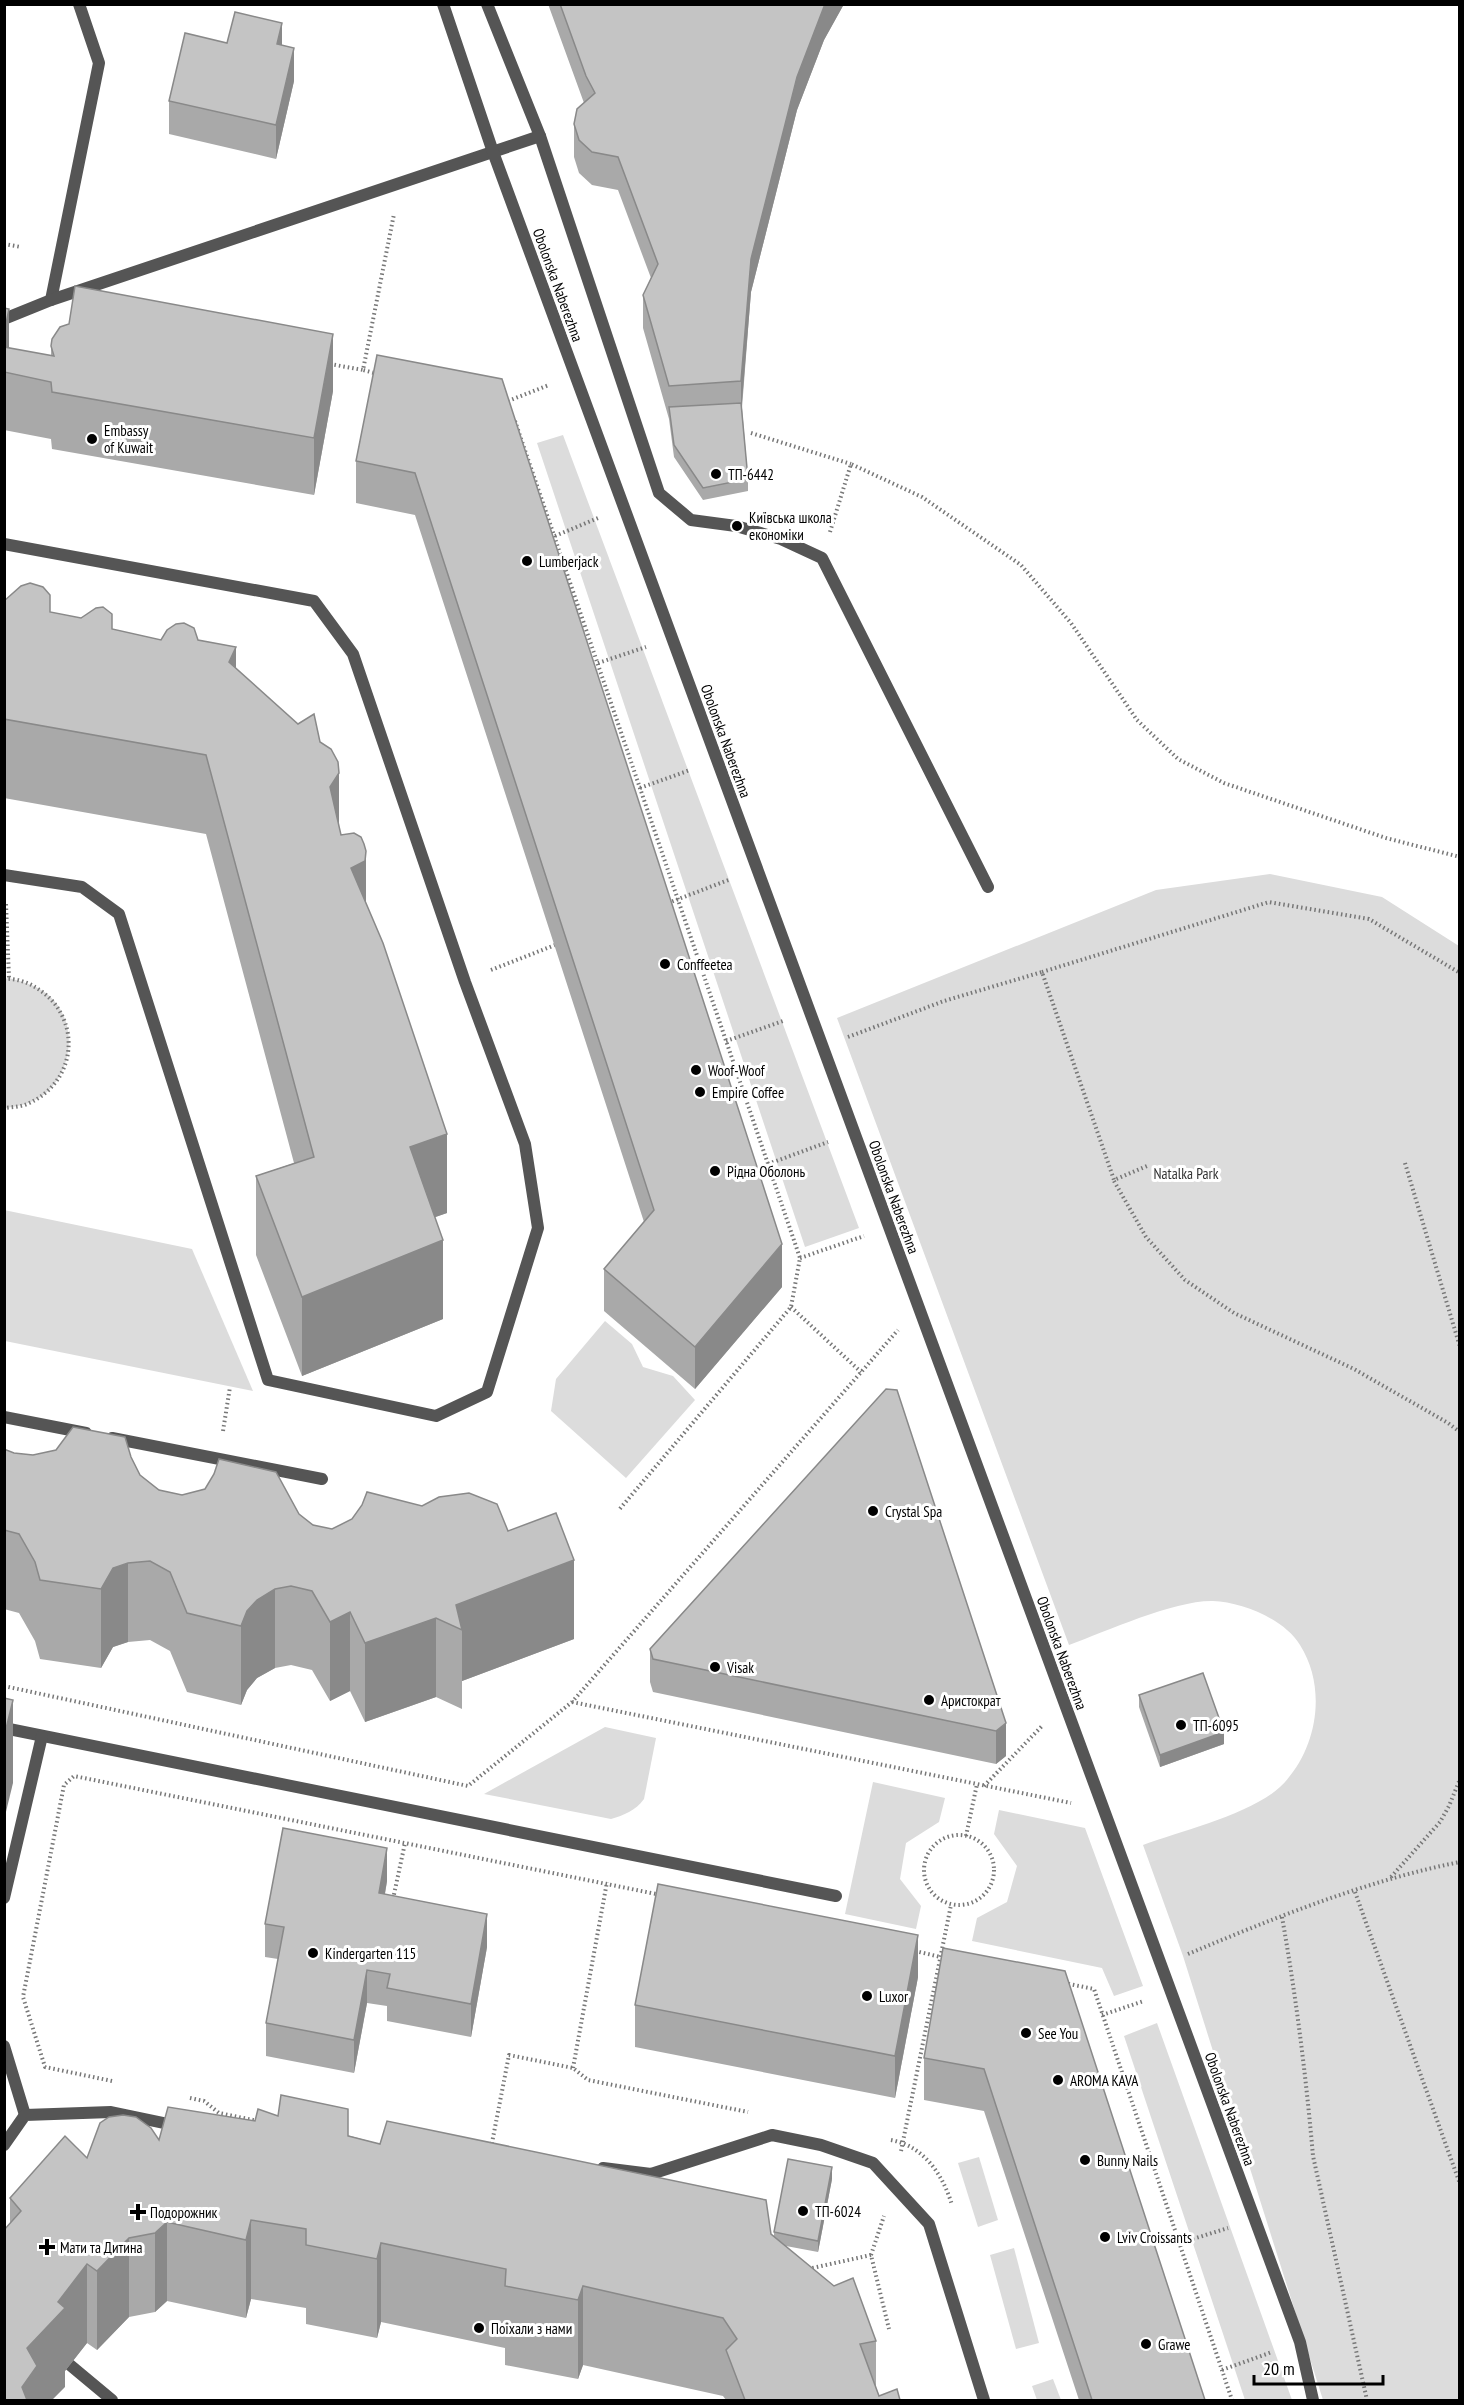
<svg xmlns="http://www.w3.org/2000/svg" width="1464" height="2405" font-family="'PT Sans Narrow',sans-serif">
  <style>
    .green { fill: #dcdcdc }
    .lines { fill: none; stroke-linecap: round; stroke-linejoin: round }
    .path { stroke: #777; stroke-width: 4; stroke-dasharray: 1.5 3; stroke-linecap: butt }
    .lane { stroke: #555; stroke-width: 12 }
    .street { stroke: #555; stroke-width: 12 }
    .wall { fill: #a9a9a9 }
    .shaded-wall { fill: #898989 }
    .building { fill: #c4c4c4; stroke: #898989; stroke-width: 1.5 }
    .poi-dot { fill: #000; stroke: #fff; stroke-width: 2 }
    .labels { text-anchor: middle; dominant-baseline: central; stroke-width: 6; stroke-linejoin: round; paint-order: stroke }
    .street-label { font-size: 15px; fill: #000; stroke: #fff }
    .poi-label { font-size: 15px; fill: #000; stroke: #fff; text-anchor: start }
    .park-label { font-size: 15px; fill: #333; stroke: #fff }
  </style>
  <rect width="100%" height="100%" fill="#fff"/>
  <g class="green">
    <polygon points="563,435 859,1228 805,1247 537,443"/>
    <path d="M 1270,874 L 1382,897 L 1459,946 L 1459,2400 L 1323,2400 L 1183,1956 L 1143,1845 C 1181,1831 1251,1814 1280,1787 C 1317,1752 1328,1689 1300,1645 C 1284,1619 1242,1602 1213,1601 C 1175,1600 1107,1631 1069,1645 L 837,1018 L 1156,890 Z"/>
    <path d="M 9,978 C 23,982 36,985 47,994 C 78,1019 74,1067 47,1092 C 35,1103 20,1106 5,1108 L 4,979 Z"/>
    <polygon points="4,1210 192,1249 253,1391 5,1341"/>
    <polygon points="605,1321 632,1344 643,1367 673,1376 695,1400 626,1478 551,1411 556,1379"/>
    <path d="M 605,1727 L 656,1738 L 644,1799 C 635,1811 624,1815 611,1819 L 484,1794 Z"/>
    <polygon points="873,1782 945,1798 939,1822 906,1843 900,1879 921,1906 916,1929 845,1914"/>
    <polygon points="999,1810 1085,1828 1143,1986 1114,1996 1102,1968 972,1941 977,1918 1007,1902 1017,1866 994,1834"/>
    <polygon points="1157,2023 1292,2400 1245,2400 1124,2036"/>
    <polygon points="979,2157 998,2220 978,2227 958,2163"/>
    <polygon points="1014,2248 1039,2343 1016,2349 990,2255"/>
    <polygon points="1053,2379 1061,2400 1037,2400 1032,2386"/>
  </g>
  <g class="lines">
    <g class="path">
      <polyline points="4,244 21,247"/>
      <polyline points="330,364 363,370"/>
      <polyline points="378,374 363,370 394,214"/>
      <polyline points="508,401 549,385"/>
      <polyline points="515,421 800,1258 791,1307 618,1511"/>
      <polyline points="751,433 851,464"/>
      <polyline points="830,532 851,464 922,497 1021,565 1071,623 1137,720 1178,759 1224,783 1386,838 1460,857"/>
      <polyline points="555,536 598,518"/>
      <polyline points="598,663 646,647"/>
      <polyline points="640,788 690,770"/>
      <polyline points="668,903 731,879"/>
      <polyline points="6,904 9,978"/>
      <polyline points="491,970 555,945"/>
      <polyline points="1042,972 1269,902 1369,919 1460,973"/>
      <path d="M 4,979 C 15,978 27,982 35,987 C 83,1015 79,1082 27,1104 C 20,1107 12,1107 4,1108"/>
      <polyline points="848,1037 944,1001 1042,972 1114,1180 1147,1166"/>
      <polyline points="726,1041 783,1021"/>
      <polyline points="1405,1163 1460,1347"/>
      <polyline points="768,1164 828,1142"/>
      <polyline points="1114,1181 1146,1237 1185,1280 1234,1313 1354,1369 1448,1423 1460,1432"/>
      <polyline points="800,1258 864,1236"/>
      <polyline points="791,1307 861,1372"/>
      <polyline points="223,1431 230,1387"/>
      <polyline points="4,1686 468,1786 572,1702 898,1330"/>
      <polyline points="572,1702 1071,1803"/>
      <polyline points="984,1786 1043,1725"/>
      <circle cx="959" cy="1870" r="35"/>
      <polyline points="966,1836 977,1784"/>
      <polyline points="1391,1877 1440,1822 1449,1806 1460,1779"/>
      <polyline points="1355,1892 1460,2184"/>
      <polyline points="393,1899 405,1843"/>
      <path d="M 1282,1917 C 1296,1996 1306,2076 1313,2156 L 1367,2400"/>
      <polyline points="915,1951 945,1958"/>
      <path d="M 1188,1954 C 1274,1918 1368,1880 1460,1862"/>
      <polyline points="1064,1983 1094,1989 1232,2400"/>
      <polyline points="1102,2015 1144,2001"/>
      <polyline points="573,2068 607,1882"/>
      <polyline points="112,2081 45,2067 23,1997 64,1785 74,1776 661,1895"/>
      <polyline points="190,2098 204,2101 219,2113 258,2121"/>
      <path d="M 891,2140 C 924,2146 943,2175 952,2205"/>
      <polyline points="491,2148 509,2055 573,2068 588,2080 748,2112"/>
      <polyline points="901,2151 951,1905"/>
      <polyline points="1180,2243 1228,2228"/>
      <polyline points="871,2255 884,2216"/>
      <polyline points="808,2269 871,2255 889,2329"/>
      <polyline points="1222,2370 1272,2352"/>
    </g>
    <g class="lane">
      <polyline points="487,4 540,136"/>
      <polyline points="51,300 99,63 79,4"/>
      <polyline points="4,319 51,300 540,136 659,493 691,520 736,526 781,539 822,558 988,887"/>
      <polyline points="4,544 314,601 353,654 465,982 525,1144 538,1228 487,1392 436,1416 268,1380 119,914 82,887 4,875"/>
      <polyline points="4,1417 86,1433"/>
      <polyline points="112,1438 322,1479"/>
      <polyline points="4,1728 836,1896"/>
      <polyline points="4,1898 42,1736"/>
      <polyline points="4,2046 25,2115"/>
      <polyline points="4,2145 25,2115 111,2112 178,2126"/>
      <polyline points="603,2168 651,2174 772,2135 821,2145 873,2163 929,2224 984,2400"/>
      <polyline points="70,2365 112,2400"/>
    </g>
    <polyline class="street" points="443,4 493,152 1300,2342 1313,2400"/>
  </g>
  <g class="wall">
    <polygon points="548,4 844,4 824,40 797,110 751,292 742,408 748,479 748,491 703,500 674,457 669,419 643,328 643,295 651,278 618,190 592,185 579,173 574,157 574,124 584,103"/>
    <polygon points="227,43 282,45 294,81 276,159 169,134 169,101"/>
    <polygon points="4,308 9,348 51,356 51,346 333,391 314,495 52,449 51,439 4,430"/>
    <polygon points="377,355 782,1287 695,1389 604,1311 604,1269 644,1222 415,515 356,503 356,461"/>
    <polygon points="4,601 50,612 112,629 161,640 198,640 236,668 339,827 341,835 366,905 447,1213 435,1217 443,1319 302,1376 256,1255 256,1176 294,1163 206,834 4,798"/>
    <polygon points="886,1389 1006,1756 996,1764 653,1692 650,1682 650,1649"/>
    <polygon points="4,1449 14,1453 33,1455 131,1457 140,1475 159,1490 182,1495 299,1514 313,1525 332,1529 508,1531 574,1639 462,1681 462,1709 436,1697 365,1722 350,1691 330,1701 312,1670 291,1665 275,1668 257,1678 247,1690 241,1705 187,1692 170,1651 150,1640 128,1642 113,1647 101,1668 40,1659 35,1641 19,1613 4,1609"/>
    <polygon points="1139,1695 1224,1744 1160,1767 1139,1707"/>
    <polygon points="387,1881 385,1894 487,1947 471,2037 387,2021 387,2006 367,2003 354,2073 266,2056 266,2023 278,1959 265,1957 265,1924"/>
    <polygon points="943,1948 1205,2400 1079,2400 984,2111 924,2100 924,2058"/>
    <polygon points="918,1977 895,2098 635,2047 635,2005"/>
    <polygon points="278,2116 380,2144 771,2234 774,2236 774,2232 832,2179 818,2252 786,2246 876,2341 876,2389 879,2396 900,2400 726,2400 723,2396 583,2365 578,2379 505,2365 505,2348 381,2322 377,2338 306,2324 306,2308 251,2299 246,2318 167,2301 155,2312 129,2317 97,2350 87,2343 65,2371 65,2387 10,2224 10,2198 87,2158 159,2140"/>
  </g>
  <g class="shaded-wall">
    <polygon points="825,4 844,4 824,40 797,110 751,292 741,414 741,381 751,259 797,77"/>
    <polygon points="282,23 282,56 277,44"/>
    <polygon points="294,48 294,81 276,159 276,125"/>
    <polygon points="9,309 9,366 4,372 4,333"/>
    <polygon points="333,334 333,391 314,495 314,438"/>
    <polygon points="236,647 236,726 229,662"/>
    <polygon points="339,773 339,852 330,787"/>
    <polygon points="366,851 366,930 351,868"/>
    <polygon points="447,1134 447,1213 410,1226 410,1147"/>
    <polygon points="443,1240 443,1319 302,1376 302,1297"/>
    <polygon points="782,1244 782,1287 695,1389 695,1347"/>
    <polygon points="574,1560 574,1639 462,1681 462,1630 456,1605"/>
    <polygon points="128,1563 128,1642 113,1647 101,1668 101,1589 113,1568"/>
    <polygon points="275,1589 275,1668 257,1678 247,1690 241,1705 241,1626 247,1611 257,1600"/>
    <polygon points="350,1612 350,1691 330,1701 330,1622"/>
    <polygon points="436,1618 436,1697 365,1722 365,1643"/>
    <polygon points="13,1700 13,1783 4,1820 4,1737"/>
    <polygon points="1006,1723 1006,1756 996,1764 996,1731"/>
    <polygon points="1224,1732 1224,1744 1160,1767 1160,1755"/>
    <polygon points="387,1848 387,1881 379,1926 379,1893"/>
    <polygon points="487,1914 487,1947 471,2037 471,2004"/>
    <polygon points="918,1935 918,1977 895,2098 895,2056"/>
    <polygon points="367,1970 367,2003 354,2073 354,2040"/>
    <polygon points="832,2167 832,2179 818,2252 818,2241"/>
    <polygon points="251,2220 251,2299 246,2318 246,2240"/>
    <polygon points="167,2222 167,2301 155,2312 155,2233"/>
    <polygon points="129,2238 129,2317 97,2350 97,2271"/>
    <polygon points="381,2243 381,2322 377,2338 377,2259"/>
    <polygon points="87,2264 87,2343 65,2371 65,2387 52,2400 22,2400 22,2387 27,2348 58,2302"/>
    <polygon points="583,2286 583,2365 578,2379 578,2300"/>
  </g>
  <g class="building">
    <polygon points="560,4 825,4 797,77 751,259 741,381 669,386 643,295 658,264 618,157 592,152 579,140 574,124 577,109 595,93 586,76"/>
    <polygon points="235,12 282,23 277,44 294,48 276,125 169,101 185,33 227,43"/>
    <polygon points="75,286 333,334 314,438 52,392 51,382 4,372 4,347 54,356 51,346 52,339 60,327 69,324"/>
    <polygon points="4,308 9,309 4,333"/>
    <polygon points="377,355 502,379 782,1244 695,1347 604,1269 654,1210 415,473 356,461"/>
    <polygon points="741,403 748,479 703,488 674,445 669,407"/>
    <polygon points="30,583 43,587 50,595 50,612 81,618 96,608 103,607 112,614 112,629 161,640 167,630 176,624 184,623 194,628 198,640 236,647 229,662 298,724 314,714 320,742 331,749 338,762 339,773 330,787 341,835 354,833 361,837 364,844 366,851 365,861 351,868 383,943 447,1134 410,1147 443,1240 302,1297 256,1176 314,1157 206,755 4,719 4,601 21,586"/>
    <polygon points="886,1389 897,1390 1006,1723 996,1731 653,1659 650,1649"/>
    <polygon points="73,1427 125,1437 131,1457 140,1475 159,1490 182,1495 205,1489 214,1474 219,1459 276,1472 299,1514 313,1525 332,1529 352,1519 362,1505 367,1492 422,1506 439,1497 469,1493 497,1504 508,1531 556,1513 574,1560 456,1605 462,1630 436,1618 365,1643 350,1612 330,1622 312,1591 291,1586 275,1589 257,1600 247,1611 241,1626 187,1613 170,1572 150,1561 128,1563 113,1568 101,1589 40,1580 35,1562 19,1534 4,1530 4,1449 14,1453 33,1455 56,1450"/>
    <polygon points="1203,1673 1224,1732 1160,1755 1139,1695"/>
    <polygon points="4,1698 13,1700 4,1737"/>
    <polygon points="283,1828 387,1848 379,1893 487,1914 471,2004 387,1988 390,1974 367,1970 354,2040 266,2023 284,1927 265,1924"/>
    <polygon points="658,1884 918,1935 895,2056 635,2005"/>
    <polygon points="943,1948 1065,1971 1205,2400 1092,2400 984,2069 924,2058"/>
    <polygon points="281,2095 348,2109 348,2136 380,2144 387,2121 766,2200 771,2234 834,2286 853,2278 876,2341 860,2344 879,2396 897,2389 900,2400 745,2400 726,2350 737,2339 723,2318 583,2286 578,2300 505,2286 506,2269 381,2243 377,2259 306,2245 306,2229 251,2220 246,2240 167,2222 155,2233 129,2238 97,2271 87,2264 58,2302 65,2308 27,2348 37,2366 22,2387 27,2400 4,2400 4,2230 21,2211 10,2198 65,2136 87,2158 100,2123 109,2117 123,2115 136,2117 151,2128 159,2140 168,2107 255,2121 258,2109 278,2116"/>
    <polygon points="788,2159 832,2167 818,2241 774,2232"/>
  </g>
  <g class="poi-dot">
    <circle cx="92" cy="439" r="6"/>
    <circle cx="716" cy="474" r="6"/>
    <circle cx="737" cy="526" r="6"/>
    <circle cx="527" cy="561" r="6"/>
    <circle cx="665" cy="964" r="6"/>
    <circle cx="696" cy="1070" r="6"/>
    <circle cx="700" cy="1092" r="6"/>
    <circle cx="715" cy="1171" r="6"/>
    <circle cx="873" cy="1511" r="6"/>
    <circle cx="715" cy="1667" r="6"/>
    <circle cx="929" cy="1700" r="6"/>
    <circle cx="1181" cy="1725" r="6"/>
    <circle cx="313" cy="1953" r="6"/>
    <circle cx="867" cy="1996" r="6"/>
    <circle cx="1026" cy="2033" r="6"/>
    <circle cx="1058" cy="2080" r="6"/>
    <circle cx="1085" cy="2160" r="6"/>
    <circle cx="803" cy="2211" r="6"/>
    <path d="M135 2203h6v6h6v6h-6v6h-6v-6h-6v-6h6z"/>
    <circle cx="1105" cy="2237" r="6"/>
    <path d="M44 2238h6v6h6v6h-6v6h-6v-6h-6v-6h6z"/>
    <circle cx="479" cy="2328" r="6"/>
    <circle cx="1146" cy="2344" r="6"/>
  </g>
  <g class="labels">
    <g class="street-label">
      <text transform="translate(558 285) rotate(70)">Obolonska Naberezhna</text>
      <text transform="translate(726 741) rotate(70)">Obolonska Naberezhna</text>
      <text transform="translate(894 1197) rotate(70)">Obolonska Naberezhna</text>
      <text transform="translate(1062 1653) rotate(70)">Obolonska Naberezhna</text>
      <text transform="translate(1230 2109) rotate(70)">Obolonska Naberezhna</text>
    </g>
    <g class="poi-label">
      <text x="104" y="430">Embassy<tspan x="104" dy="17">of Kuwait</tspan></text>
      <text x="728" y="474">ТП-6442</text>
      <text x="749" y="517">Київська школа<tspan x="749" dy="17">економіки</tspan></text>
      <text x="539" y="561">Lumberjack</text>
      <text x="677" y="964">Conffeetea</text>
      <text x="708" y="1070">Woof-Woof</text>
      <text x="712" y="1092">Empire Coffee</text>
      <text x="727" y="1171">Рідна Оболонь</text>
      <text x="885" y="1511">Crystal Spa</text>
      <text x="727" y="1667">Visak</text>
      <text x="941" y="1700">Аристократ</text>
      <text x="1193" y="1725">ТП-6095</text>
      <text x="325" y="1953">Kindergarten 115</text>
      <text x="879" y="1996">Luxor</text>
      <text x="1038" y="2033">See You</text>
      <text x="1070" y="2080">AROMA KAVA</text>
      <text x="1097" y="2160">Bunny Nails</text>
      <text x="815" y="2211">ТП-6024</text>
      <text x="150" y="2212">Подорожник</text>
      <text x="1117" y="2237">Lviv Croissants</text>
      <text x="60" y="2247">Мати та Дитина</text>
      <text x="491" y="2328">Поїхали з нами</text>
      <text x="1158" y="2344">Grawe</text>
    </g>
    <g class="park-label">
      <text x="1186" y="1173">Natalka Park</text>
    </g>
  </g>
  <rect width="1464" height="2405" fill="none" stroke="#000000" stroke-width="12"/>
  <path d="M1254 2375v9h129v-9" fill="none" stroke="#000000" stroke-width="3"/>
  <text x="1263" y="2375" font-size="18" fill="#000000" stroke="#ffffff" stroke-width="4.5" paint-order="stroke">20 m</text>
</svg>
